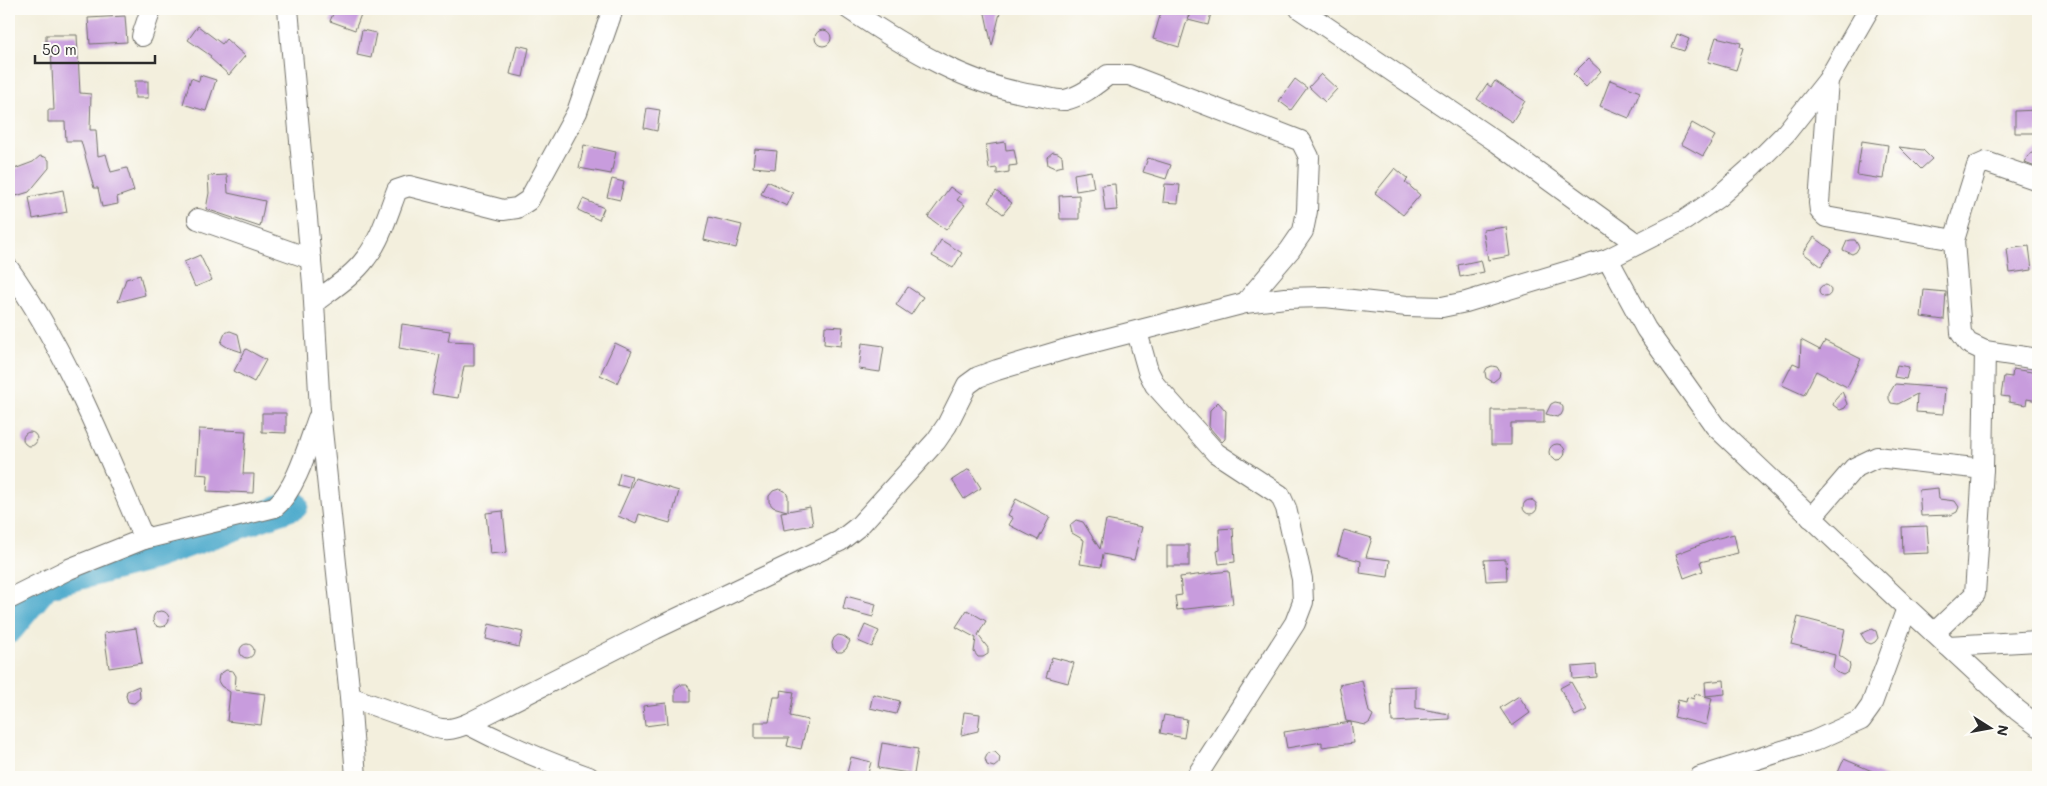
<svg xmlns="http://www.w3.org/2000/svg" width="2047" height="786" font-family="Mali,sans-serif">
  <style>
    .lines { fill: none; stroke-linecap: round; stroke-linejoin: round }
    .river { stroke: #4daacc; stroke-width: 29 }
    .building { fill: #c89cdd }
    .minor-casing { stroke: #717069; stroke-width: 22 }
    .minor { stroke: #fff; stroke-width: 20 }
  </style>
  <rect width="100%" height="100%" fill="#fdfcf7"/>
  <filter id="ink" filterUnits="userSpaceOnUse"><feTurbulence type="fractalNoise" baseFrequency=".02" numOctaves="2"/><feDisplacementMap in="SourceGraphic" scale="10" xChannelSelector="R" yChannelSelector="G"/><feConvolveMatrix kernelMatrix="1 2 1 2 8 2 1 2 1" color-interpolation-filters="sRGB"/></filter>
  <filter id="wash" filterUnits="userSpaceOnUse"><feTurbulence type="fractalNoise" baseFrequency=".0096" numOctaves="4" result="noise"/><feDisplacementMap in="SourceGraphic" scale="20" xChannelSelector="R" yChannelSelector="G"/><feGaussianBlur stdDeviation="1.12" result="paint"/><feColorMatrix in="noise" values="0 0 0 0 0 0 0 0 0 0 0 0 0 0 0 0 0 1.4 0 .05"/><feComposite in="paint" operator="in"/></filter>
  <g filter="url(#wash)">
    <rect width="100%" height="100%" fill="#f3efdd"/>
    <g class="lines">
      <polyline class="river" points="9,629 46,584 143,559 294,505"/>
    </g>
    <g id="blocks">
      <g class="building">
        <polygon points="335,9 363,9 355,30 330,21"/>
        <polygon points="984,9 1001,9 992,46"/>
        <polygon points="1162,9 1170,9 1189,14 1179,47 1153,39"/>
        <polygon points="1191,9 1212,9 1208,25 1188,20"/>
        <polygon points="125,16 127,42 90,44 88,18"/>
        <polygon points="198,26 222,44 226,39 245,56 229,75 210,58 211,56 188,40"/>
        <polygon points="362,30 376,33 371,58 357,55"/>
        <circle cx="823" cy="38" r="8"/>
        <polygon points="1677,34 1689,39 1684,51 1672,47"/>
        <polygon points="46,35 77,35 80,93 91,94 90,130 96,130 98,156 106,154 111,172 127,168 134,191 117,197 118,204 102,207 98,188 94,188 81,141 66,141 65,122 48,122 48,110 54,110 51,48 46,48"/>
        <polygon points="1716,37 1741,43 1740,47 1743,48 1736,70 1708,62"/>
        <polygon points="517,45 529,48 523,77 510,74"/>
        <polygon points="1588,59 1601,71 1586,87 1573,74"/>
        <polygon points="1321,74 1337,89 1325,102 1309,87"/>
        <polygon points="200,75 216,80 206,111 183,104 191,78 199,81"/>
        <polygon points="1295,79 1307,88 1291,110 1279,101"/>
        <polygon points="1610,80 1640,92 1629,118 1600,106"/>
        <rect x="135" y="81" width="13" height="17"/>
        <polygon points="1495,81 1525,101 1512,122 1477,99 1487,84 1491,87"/>
        <polygon points="647,108 660,110 657,131 644,128"/>
        <polygon points="2038,110 2038,133 2015,133 2015,111"/>
        <polygon points="1692,123 1715,136 1703,156 1681,144"/>
        <polygon points="1862,141 1888,145 1883,179 1857,175"/>
        <polygon points="1005,142 1006,150 1014,149 1017,165 1009,166 1009,172 997,174 997,168 989,169 986,145"/>
        <polygon points="584,145 616,152 611,174 579,168"/>
        <polygon points="1899,147 1923,150 1932,159 1921,169"/>
        <polygon points="2038,148 2038,168 2025,163 2027,157"/>
        <polygon points="755,149 777,151 775,169 753,167"/>
        <polygon points="1053,152 1058,153 1062,156 1063,166 1055,168 1048,165 1047,157"/>
        <polygon points="40,156 45,157 49,160 49,168 29,192 16,196 14,190 9,191 9,171 33,162"/>
        <polygon points="1148,158 1171,165 1166,179 1143,172"/>
        <polygon points="1395,168 1408,179 1405,182 1420,195 1403,215 1375,193"/>
        <polygon points="1091,171 1094,188 1076,191 1074,174"/>
        <polygon points="227,175 228,193 265,201 260,227 206,209 209,193 208,176"/>
        <polygon points="612,179 624,182 620,200 607,197"/>
        <polygon points="767,181 793,193 787,206 761,194"/>
        <polygon points="1115,184 1117,210 1105,211 1102,185"/>
        <polygon points="1165,184 1180,185 1178,203 1163,202"/>
        <polygon points="950,187 961,195 957,200 965,205 946,230 928,217"/>
        <polygon points="63,190 67,212 33,219 29,197"/>
        <polygon points="996,191 1012,203 1003,214 988,202"/>
        <polygon points="1079,195 1079,219 1060,219 1059,196"/>
        <polygon points="583,199 604,208 599,220 578,210"/>
        <polygon points="709,217 742,225 736,248 704,240"/>
        <polygon points="1506,227 1510,256 1488,260 1483,230"/>
        <polygon points="1814,237 1832,250 1821,266 1803,253"/>
        <polygon points="941,240 962,253 953,268 932,256"/>
        <polygon points="1851,240 1855,240 1859,247 1856,252 1852,254 1843,250 1847,241"/>
        <polygon points="2029,246 2032,270 2010,273 2007,249"/>
        <polygon points="200,255 212,280 195,287 184,262"/>
        <polygon points="1481,260 1484,272 1460,277 1458,265"/>
        <polygon points="140,275 145,295 118,302 126,279"/>
        <circle cx="1825" cy="291" r="6"/>
        <polygon points="908,287 923,297 911,315 896,305"/>
        <polygon points="1924,290 1946,292 1944,320 1921,317"/>
        <polygon points="402,324 450,331 448,341 474,342 474,366 464,366 458,398 432,394 440,355 399,348"/>
        <polygon points="825,326 843,327 841,346 824,344"/>
        <polygon points="230,331 238,334 242,352 227,347 221,343 225,333"/>
        <polygon points="1801,340 1820,350 1825,341 1861,359 1847,387 1816,371 1804,395 1782,385 1793,363 1800,366"/>
        <polygon points="615,343 632,351 617,383 600,375"/>
        <polygon points="862,343 884,346 880,372 859,369"/>
        <polygon points="246,349 266,360 254,382 234,371"/>
        <polygon points="1897,365 1909,367 1906,379 1894,377"/>
        <polygon points="1492,366 1497,367 1500,372 1499,377 1493,382 1486,378 1485,372 1487,368"/>
        <polygon points="2013,369 2038,373 2038,401 2027,399 2026,405 2009,402 2009,397 2001,396 2004,376 2012,377"/>
        <polygon points="1895,384 1945,388 1943,414 1916,412 1917,394 1898,404 1891,403 1889,399 1889,394"/>
        <polygon points="1842,391 1847,404 1845,408 1840,410 1833,405 1835,399"/>
        <polygon points="1218,402 1226,411 1225,439 1222,442 1209,427 1210,410"/>
        <polygon points="1555,402 1560,403 1563,407 1563,411 1561,415 1557,417 1546,414 1551,404"/>
        <polygon points="1491,410 1544,410 1544,423 1511,423 1511,445 1491,445"/>
        <polygon points="262,413 286,413 286,433 262,432"/>
        <polygon points="199,429 246,431 243,474 254,474 253,493 207,491 208,475 196,474"/>
        <circle cx="30" cy="439" r="7"/>
        <circle cx="1557" cy="452" r="8"/>
        <polygon points="969,469 981,488 964,499 952,480"/>
        <polygon points="620,473 632,476 629,488 617,485"/>
        <polygon points="635,478 679,491 670,523 639,514 636,524 618,516"/>
        <polygon points="1938,488 1939,499 1955,501 1959,507 1957,512 1951,515 1921,516 1919,490"/>
        <polygon points="779,489 785,491 788,496 788,511 810,507 813,525 784,530 781,512 787,511 773,507 769,502 769,496 773,491"/>
        <polygon points="1016,499 1050,517 1038,540 1009,525 1013,518 1008,515"/>
        <circle cx="1530" cy="507" r="7"/>
        <polygon points="503,511 507,552 490,554 486,513"/>
        <polygon points="1076,520 1083,522 1100,549 1106,520 1142,527 1134,560 1103,554 1101,567 1080,564 1084,540 1072,533 1070,525"/>
        <polygon points="1927,526 1929,553 1903,554 1902,527"/>
        <polygon points="1233,528 1235,562 1219,564 1217,551 1220,550 1219,529"/>
        <polygon points="1344,530 1372,538 1366,557 1390,560 1388,577 1360,573 1361,561 1337,555"/>
        <polygon points="1734,534 1738,553 1700,562 1703,571 1684,578 1676,554 1715,539"/>
        <rect x="1167" y="545" width="22" height="21"/>
        <polygon points="1506,559 1507,580 1486,581 1484,560"/>
        <polygon points="1229,571 1233,604 1177,610 1175,596 1182,595 1180,577"/>
        <polygon points="846,596 876,604 873,617 843,609"/>
        <polygon points="967,610 986,621 978,635 988,648 988,654 983,657 978,657 974,652 976,638 956,627"/>
        <circle cx="161" cy="619" r="8"/>
        <polygon points="1798,617 1845,629 1839,655 1849,662 1850,667 1848,672 1843,675 1836,672 1833,667 1835,655 1791,644"/>
        <polygon points="489,624 523,632 519,647 486,639"/>
        <polygon points="865,625 879,631 872,647 858,641"/>
        <polygon points="136,628 142,663 109,668 104,633"/>
        <polygon points="1872,629 1876,631 1878,638 1875,642 1871,644 1866,642 1861,634"/>
        <polygon points="838,635 843,636 850,641 846,649 842,652 837,652 833,648 832,643 834,638"/>
        <circle cx="247" cy="651" r="7"/>
        <polygon points="1052,657 1074,663 1068,683 1046,677"/>
        <polygon points="1596,665 1597,677 1573,679 1572,667"/>
        <polygon points="226,670 233,671 236,676 235,690 265,694 261,725 227,721 230,692 221,686 218,681 219,675"/>
        <polygon points="1362,680 1369,712 1373,715 1370,722 1366,725 1346,721 1339,685"/>
        <polygon points="1724,680 1725,694 1706,696 1705,682"/>
        <polygon points="1571,682 1587,710 1575,716 1560,688"/>
        <polygon points="680,685 687,685 691,690 691,701 675,701 675,689"/>
        <polygon points="139,686 140,698 134,703 128,702 126,696 127,691"/>
        <polygon points="1416,686 1416,708 1449,714 1449,719 1392,722 1391,687"/>
        <polygon points="781,690 794,692 790,716 808,720 801,749 787,746 789,738 755,738 755,722 769,722 774,697 780,697"/>
        <polygon points="873,694 900,701 896,714 870,708"/>
        <polygon points="1695,694 1712,698 1706,725 1674,717 1678,700 1686,702 1687,697 1694,699"/>
        <polygon points="1519,696 1530,713 1512,726 1500,708"/>
        <polygon points="666,703 668,723 645,726 643,706"/>
        <polygon points="964,712 980,714 978,731 961,735"/>
        <polygon points="1164,715 1187,719 1184,738 1160,733"/>
        <polygon points="1351,722 1354,743 1322,747 1322,742 1287,748 1284,732"/>
        <polygon points="882,743 918,749 914,774 878,768"/>
        <polygon points="995,752 1000,757 999,763 994,767 987,765 985,759 988,753"/>
        <polygon points="851,757 871,762 867,777 846,777"/>
        <polygon points="1844,759 1886,777 1836,777"/>
      </g>
    </g>
  </g>
  <g filter="url(#ink)">
    <use href="#blocks" fill-opacity="0" stroke="#717069" stroke-width="1"/>
    <g class="lines">
      <defs>
        <g id="minor">
          <polyline points="288,9 313,284 320,411 350,697 356,777"/>
          <path d="M 849,9 C 905,47 970,87 1039,96 C 1046,97 1058,101 1065,100 C 1082,96 1095,85 1108,75 L 1129,75 L 1301,141 L 1309,157 L 1307,211 L 1303,231 L 1290,250 L 1245,303"/>
          <polyline points="1300,9 1498,143 1637,244"/>
          <polyline points="142,36 151,9"/>
          <polyline points="1828,80 1819,203 1820,211 1826,217 1954,240 1977,166 1986,162 2038,180"/>
          <polyline points="198,219 311,259"/>
          <polyline points="1954,240 1961,333 1968,343 1985,351"/>
          <polyline points="1608,259 1646,329 1715,426 1907,608 2017,710 2038,726"/>
          <path d="M 9,269 C 67,351 104,447 144,539 L 275,507 C 297,488 308,445 318,418"/>
          <path d="M 315,302 C 332,289 353,276 366,258 C 381,239 388,213 397,190 L 409,186 L 503,210 L 517,208 L 529,200 L 577,112 L 613,9"/>
          <polyline points="1137,332 1148,371 1155,385 1216,453 1280,495 1286,508 1302,579 1303,602 1295,623 1196,777"/>
          <polyline points="1983,469 1985,351 2038,359"/>
          <polyline points="1811,518 1854,468 1877,457 1983,469 1975,594 1934,633"/>
          <polyline points="9,599 69,569 144,539"/>
          <polyline points="1948,646 2038,641"/>
          <path d="M 350,697 L 437,728 C 448,731 456,728 467,724 L 655,629 L 840,541 L 859,526 L 936,441 L 947,425 L 967,385 L 978,377 L 997,370 L 1063,350 L 1245,303 L 1285,298 L 1325,297 L 1407,306 L 1442,307 L 1466,302 L 1608,259 L 1685,220 L 1717,198 L 1752,167 L 1785,134 L 1828,80 L 1869,9"/>
          <path d="M 467,724 C 507,745 547,762 589,777"/>
          <polyline points="1700,777 1814,741 1861,720 1871,706 1907,608"/>
        </g>
      </defs>
      <use href="#minor" class="minor-casing"/>
      <use href="#minor" class="minor"/>
    </g>
  </g>
  <rect width="2047" height="786" fill="none" stroke="#fdfcf7" stroke-width="30"/>
  <g transform="translate(1990 728) rotate(101)" stroke="#fdfcf7" stroke-width="4" paint-order="stroke">
  <path d="M0-4L9 19L0 12L-9 19Z" fill="#2b2b2b"/>
  <text y="-8" font-size="14" font-weight="bold" text-anchor="middle" fill="#2b2b2b">N</text>
  </g>
  <path d="M35 55v8h120v-8" fill="none" stroke="#2b2b2b" stroke-width="2.5"/>
  <text x="42" y="55" font-size="15" fill="#2b2b2b" stroke="#fdfcf7" stroke-width="4" paint-order="stroke">50 m</text>
</svg>
